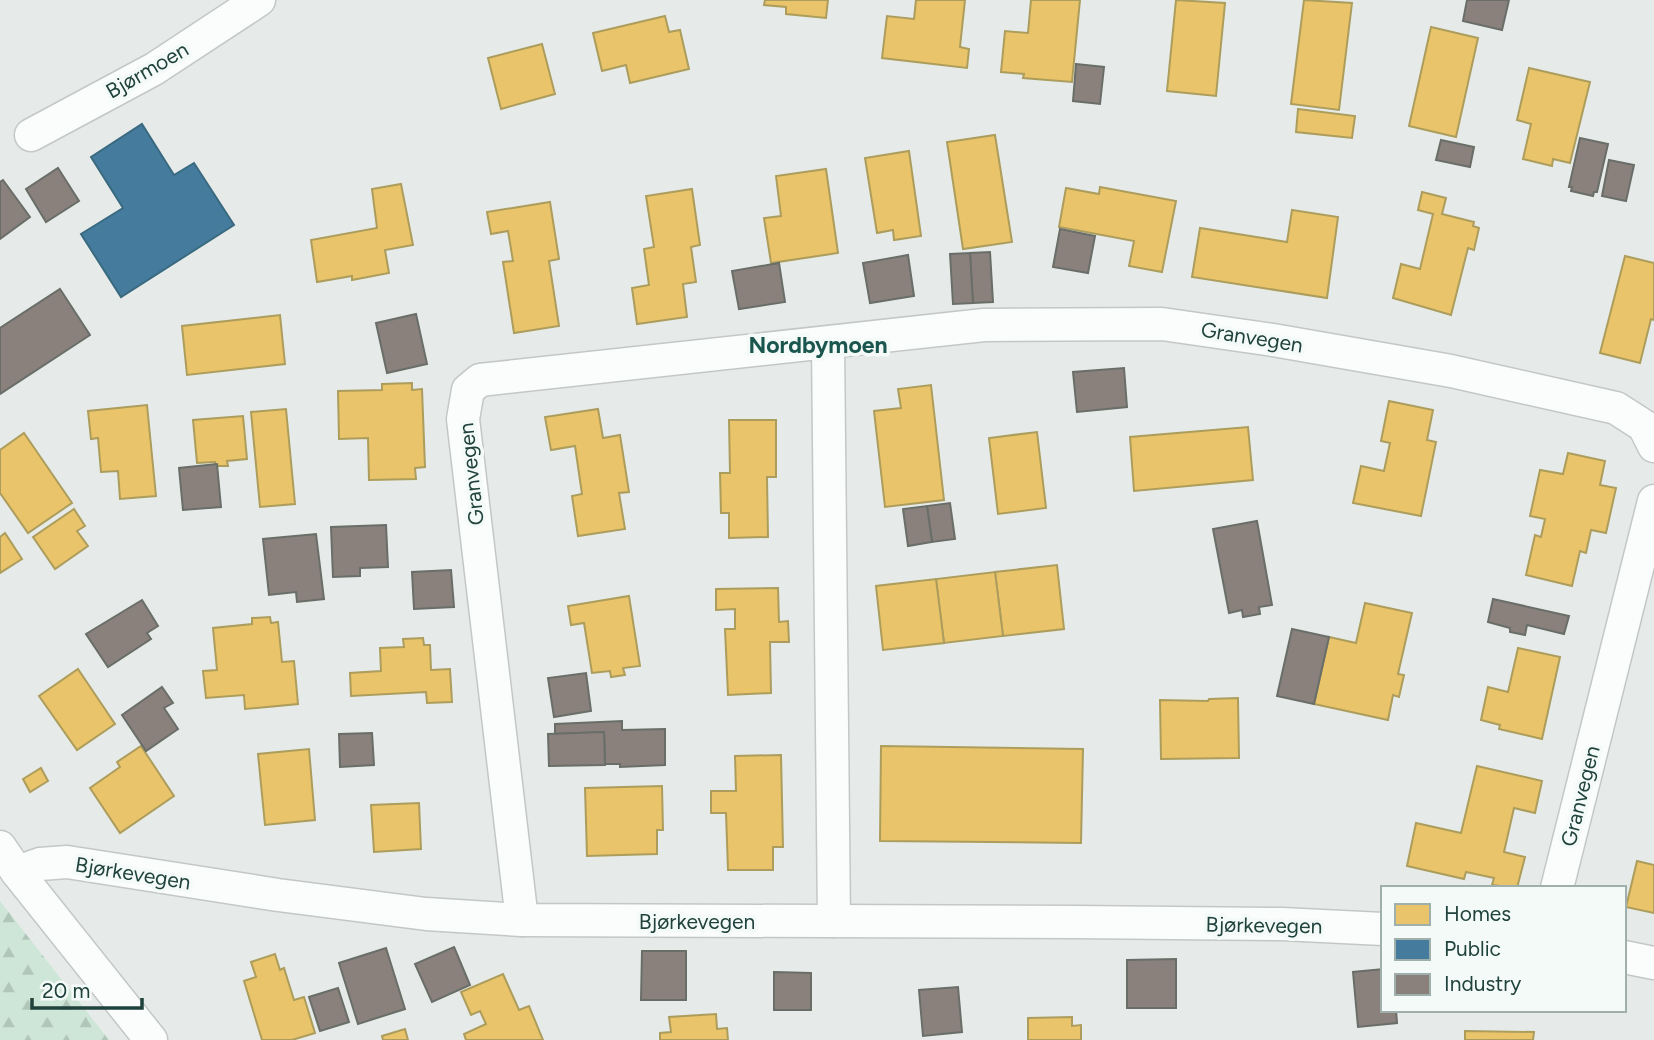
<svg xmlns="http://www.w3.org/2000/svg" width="1654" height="1040" font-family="Figtree,sans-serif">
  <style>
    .forest { fill: url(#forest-firs) }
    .homes { fill: #e9c46a; stroke: #ad9d5c; stroke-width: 2 }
    .public { fill: #457b9d; stroke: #3a6a80; stroke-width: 2 }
    .industry { fill: #8a817c; stroke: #6a6e69; stroke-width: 2 }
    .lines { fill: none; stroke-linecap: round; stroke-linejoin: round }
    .street-casing { stroke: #c3c8c6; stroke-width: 35 }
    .street { stroke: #fbfcfc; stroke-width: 32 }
    .labels { text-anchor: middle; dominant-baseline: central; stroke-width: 7; stroke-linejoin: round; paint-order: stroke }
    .street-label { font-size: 21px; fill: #20423c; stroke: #f4faf7 }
    .neighbourhood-label { font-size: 23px; font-weight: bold; fill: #1a564d; stroke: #f4faf7 }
  </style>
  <defs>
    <pattern id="forest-firs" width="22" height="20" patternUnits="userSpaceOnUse" patternTransform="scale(1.75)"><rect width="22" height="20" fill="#cde6d7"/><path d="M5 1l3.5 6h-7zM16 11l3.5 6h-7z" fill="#b0c6b9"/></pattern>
  </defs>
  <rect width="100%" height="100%" fill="#e6ebe9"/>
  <polygon class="forest" points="0,901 109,1040 0,1040"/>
  <g class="homes">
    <polygon points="765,0 828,0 826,18 786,14 786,7 764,5"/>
    <polygon points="916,0 965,0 960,47 969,49 967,68 882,58 887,16 914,19"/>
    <polygon points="1031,0 1080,0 1072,82 1023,78 1024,74 1001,72 1005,31 1028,33"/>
    <polygon points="1176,0 1225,3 1216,96 1167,91"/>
    <polygon points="1304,0 1352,3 1339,110 1291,104"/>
    <polygon points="665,16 669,32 680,30 689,69 630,83 626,65 602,71 593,33"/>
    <polygon points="1431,27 1478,38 1456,137 1409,126"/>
    <polygon points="542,44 555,94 501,109 488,58"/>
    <polygon points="1529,68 1590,82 1570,163 1553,159 1552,166 1523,159 1531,124 1517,120"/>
    <polygon points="1298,109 1355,116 1352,138 1296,132"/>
    <polygon points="995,135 1012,242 963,249 947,142"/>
    <polygon points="909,151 921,236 894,240 893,230 877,233 865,158"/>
    <polygon points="826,169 838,253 771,263 764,218 781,216 776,176"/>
    <polygon points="401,184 413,245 385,250 389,273 352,280 352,276 317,282 311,240 377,228 372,189"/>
    <polygon points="1100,187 1176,201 1162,272 1129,266 1134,241 1059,227 1066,188 1099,194"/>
    <polygon points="692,189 700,245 691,247 696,282 683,284 687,317 637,324 632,288 649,285 644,249 654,247 646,196"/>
    <polygon points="1422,192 1446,198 1442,214 1474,222 1473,226 1479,228 1474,250 1468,248 1451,315 1393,298 1401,264 1420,269 1433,214 1418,210"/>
    <polygon points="550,202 559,259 549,261 559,326 514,333 503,262 513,261 508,231 491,234 487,212"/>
    <polygon points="1292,210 1338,217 1327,298 1192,277 1200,228 1287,242"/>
    <polygon points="1625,256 1654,263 1654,320 1651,319 1640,363 1600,353"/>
    <polygon points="280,315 285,364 187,375 182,326"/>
    <polygon points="412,383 412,390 422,389 425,467 415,468 416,479 369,480 368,438 339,439 338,391 382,390 382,384"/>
    <polygon points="931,385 944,500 885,507 874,411 901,408 898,389"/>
    <polygon points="1389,401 1433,410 1427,440 1436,442 1421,516 1353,503 1361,466 1384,471 1390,443 1381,441"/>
    <polygon points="147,405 156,496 120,499 118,471 101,472 98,438 91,439 88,411"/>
    <polygon points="286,409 295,504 260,507 251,412"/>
    <polygon points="598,409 603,438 620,435 629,492 619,493 625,529 578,536 572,496 582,494 575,446 551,450 545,417"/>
    <polygon points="243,416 247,459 227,461 228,466 215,466 215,462 197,463 193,420"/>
    <polygon points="729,420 776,420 776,477 767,477 768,537 729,538 729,513 721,513 720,473 730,473"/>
    <polygon points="1248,427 1253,480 1134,491 1130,437"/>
    <polygon points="1037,432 1046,508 998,514 989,438"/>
    <polygon points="24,433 72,503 28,533 0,493 0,450"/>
    <polygon points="1568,453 1605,461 1600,485 1616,488 1606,533 1591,530 1586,553 1580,551 1572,586 1526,575 1535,535 1541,537 1545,519 1530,516 1540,470 1563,474"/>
    <polygon points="74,509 85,526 77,531 88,546 55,569 33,537"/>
    <polygon points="5,533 22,559 0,573 0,537"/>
    <polygon points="1057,565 1064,629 1003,636 995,572"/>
    <polygon points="995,572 1003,636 944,643 936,579"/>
    <polygon points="936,579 944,643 883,650 876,586"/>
    <polygon points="778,588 779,622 788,621 789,642 770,642 771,693 728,695 725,629 735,629 735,609 716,610 716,589"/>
    <polygon points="629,596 640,666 623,668 625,675 611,677 610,671 592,673 584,623 571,625 568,606"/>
    <polygon points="1365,603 1412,613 1398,674 1404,675 1399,697 1393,695 1388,720 1314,704 1329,637 1356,643"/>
    <polygon points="270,617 271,623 278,622 282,662 294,661 298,704 245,709 244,695 206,698 203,671 217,670 213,628 252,624 252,618"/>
    <polygon points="423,638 424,645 430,645 431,670 450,669 452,702 427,703 426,692 351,696 350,673 381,671 380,648 404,647 403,639"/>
    <polygon points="1518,648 1560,657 1542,739 1499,729 1500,725 1481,720 1488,687 1508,692"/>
    <polygon points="78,669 115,724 77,750 39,696"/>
    <polygon points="1238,698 1239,758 1161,759 1160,700 1208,701 1209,699"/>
    <polygon points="141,746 174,796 120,833 90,788 120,767 117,762"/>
    <polygon points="881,746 1083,749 1081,843 880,841"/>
    <polygon points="309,749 315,820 265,825 258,754"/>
    <polygon points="781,755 783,847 773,847 773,870 728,870 726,813 711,813 711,791 736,791 735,756"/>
    <polygon points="1477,766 1542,781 1535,813 1514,808 1504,852 1525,857 1517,888 1492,885 1494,878 1466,872 1464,879 1407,866 1416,823 1461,833"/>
    <polygon points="41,768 48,781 30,792 23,779"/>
    <polygon points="662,786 663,830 657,830 657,854 587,856 585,788"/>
    <polygon points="419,803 421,849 374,852 371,805"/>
    <polygon points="1637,861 1654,865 1654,913 1626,907"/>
    <polygon points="275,954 280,970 284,968 294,1000 304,997 315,1033 292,1040 262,1040 244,981 256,977 251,962"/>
    <polygon points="503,974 519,1010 529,1006 543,1040 466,1040 464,1034 486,1024 480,1011 471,1015 461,992"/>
    <polygon points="716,1014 717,1029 727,1028 728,1040 660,1040 660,1033 671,1032 669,1017"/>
    <polygon points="1072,1017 1072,1026 1081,1025 1081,1040 1028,1040 1028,1018"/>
    <polygon points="405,1029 408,1040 383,1040 382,1036"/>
    <polygon points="1465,1031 1534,1032 1533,1040 1465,1040"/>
  </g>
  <polygon class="public" points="142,124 174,175 194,163 234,225 121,297 81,234 123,208 91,157"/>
  <g class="industry">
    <polygon points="1467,0 1509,0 1502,30 1463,21"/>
    <polygon points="1076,64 1104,67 1100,104 1073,101"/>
    <polygon points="1580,138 1608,144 1597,192 1594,192 1593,196 1571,191 1572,187 1569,187"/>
    <polygon points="1441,140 1474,147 1470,167 1436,160"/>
    <polygon points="1609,160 1634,165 1626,201 1602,196"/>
    <polygon points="58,168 79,201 46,222 26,189"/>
    <polygon points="3,180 30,217 0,239 0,182"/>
    <polygon points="1060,229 1095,236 1088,273 1053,267"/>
    <polygon points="990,252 993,302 973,303 970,253"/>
    <polygon points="970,253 973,303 953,304 950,254"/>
    <polygon points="908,255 914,296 870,303 863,263"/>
    <polygon points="779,263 785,302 739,309 732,271"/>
    <polygon points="60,289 90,335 0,394 0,328"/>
    <polygon points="416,314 427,364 387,373 376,323"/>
    <polygon points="1124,368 1127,407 1077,412 1073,372"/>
    <polygon points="217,464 221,507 183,510 179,468"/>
    <polygon points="950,503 955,539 932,542 927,506"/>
    <polygon points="927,506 932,542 908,546 903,509"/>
    <polygon points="1257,521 1272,605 1259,607 1260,614 1243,617 1242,610 1229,613 1213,529"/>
    <polygon points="386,525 388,567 360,568 360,576 333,577 331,527"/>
    <polygon points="316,534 324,599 297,602 296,592 269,595 263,539"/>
    <polygon points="451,570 454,607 414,609 412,572"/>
    <polygon points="1493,599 1569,616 1564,634 1527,625 1525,635 1510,632 1510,628 1488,622"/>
    <polygon points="142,600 158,626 147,633 151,639 108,667 86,634"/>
    <polygon points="1292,629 1329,637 1314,704 1277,696"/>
    <polygon points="586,673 591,711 554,717 548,678"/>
    <polygon points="162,687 173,703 164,708 178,729 146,751 122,715"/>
    <polygon points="622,721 622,730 665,729 665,765 620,767 620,764 605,764 604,732 555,734 555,724"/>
    <polygon points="604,732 605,765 549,766 548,734"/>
    <polygon points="372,733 374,765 340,767 339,734"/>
    <polygon points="454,947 470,985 432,1002 415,964"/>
    <polygon points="386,948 405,1009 358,1024 339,963"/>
    <polygon points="642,951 686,951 686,1000 641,1000"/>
    <polygon points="1176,959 1176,1008 1127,1008 1127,960"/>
    <polygon points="1383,969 1383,1010 1396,1010 1397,1023 1358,1027 1353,972"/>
    <polygon points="774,972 811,973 811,1010 774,1010"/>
    <polygon points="958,987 962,1032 923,1036 919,990"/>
    <polygon points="338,988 349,1022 320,1031 309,997"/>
  </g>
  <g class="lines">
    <defs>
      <g id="street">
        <polyline points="31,135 154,69 259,0"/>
        <polyline points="828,343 834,921"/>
        <polyline points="0,847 17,872 151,1040"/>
        <polyline points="17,872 40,864 67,862 278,895 426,914 522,920 1075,922 1282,924 1383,929"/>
        <polyline points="1557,888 1654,501"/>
        <polyline points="522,920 463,419 468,390 480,380 984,325 1162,324 1273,340 1451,371 1616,408 1644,426 1654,446"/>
        <polyline points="1624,957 1654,963"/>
      </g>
    </defs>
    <use href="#street" class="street-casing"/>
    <use href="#street" class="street"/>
  </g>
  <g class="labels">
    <g class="street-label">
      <text transform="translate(147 70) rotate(-30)">Bjørmoen</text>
      <text transform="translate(1252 337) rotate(9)">Granvegen</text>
      <text transform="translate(471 474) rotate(-96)">Granvegen</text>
      <text transform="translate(1580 796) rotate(-76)">Granvegen</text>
      <text transform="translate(133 873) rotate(9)">Bjørkevegen</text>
      <text x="697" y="921">Bjørkevegen</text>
      <text transform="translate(1264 925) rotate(1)">Bjørkevegen</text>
    </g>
    <g class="neighbourhood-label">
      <text x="818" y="345">Nordbymoen</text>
    </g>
  </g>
  <rect x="1381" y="886" width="245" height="126" fill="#f4faf7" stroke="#9fb0ac" stroke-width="2"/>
  <rect x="1395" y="904" width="35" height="21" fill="#e9c46a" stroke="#9fb0ac" stroke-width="2"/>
  <text x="1444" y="921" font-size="21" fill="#20423c">Homes</text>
  <rect x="1395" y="939" width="35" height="21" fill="#457b9d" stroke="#9fb0ac" stroke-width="2"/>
  <text x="1444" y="956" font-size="21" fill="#20423c">Public</text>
  <rect x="1395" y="974" width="35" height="21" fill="#8a817c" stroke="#9fb0ac" stroke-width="2"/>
  <text x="1444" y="991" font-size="21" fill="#20423c">Industry</text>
  <path d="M32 998v10h110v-10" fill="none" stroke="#20423c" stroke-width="3.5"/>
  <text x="42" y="998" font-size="21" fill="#20423c" stroke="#f4faf7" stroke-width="5" paint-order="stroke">20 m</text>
</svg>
